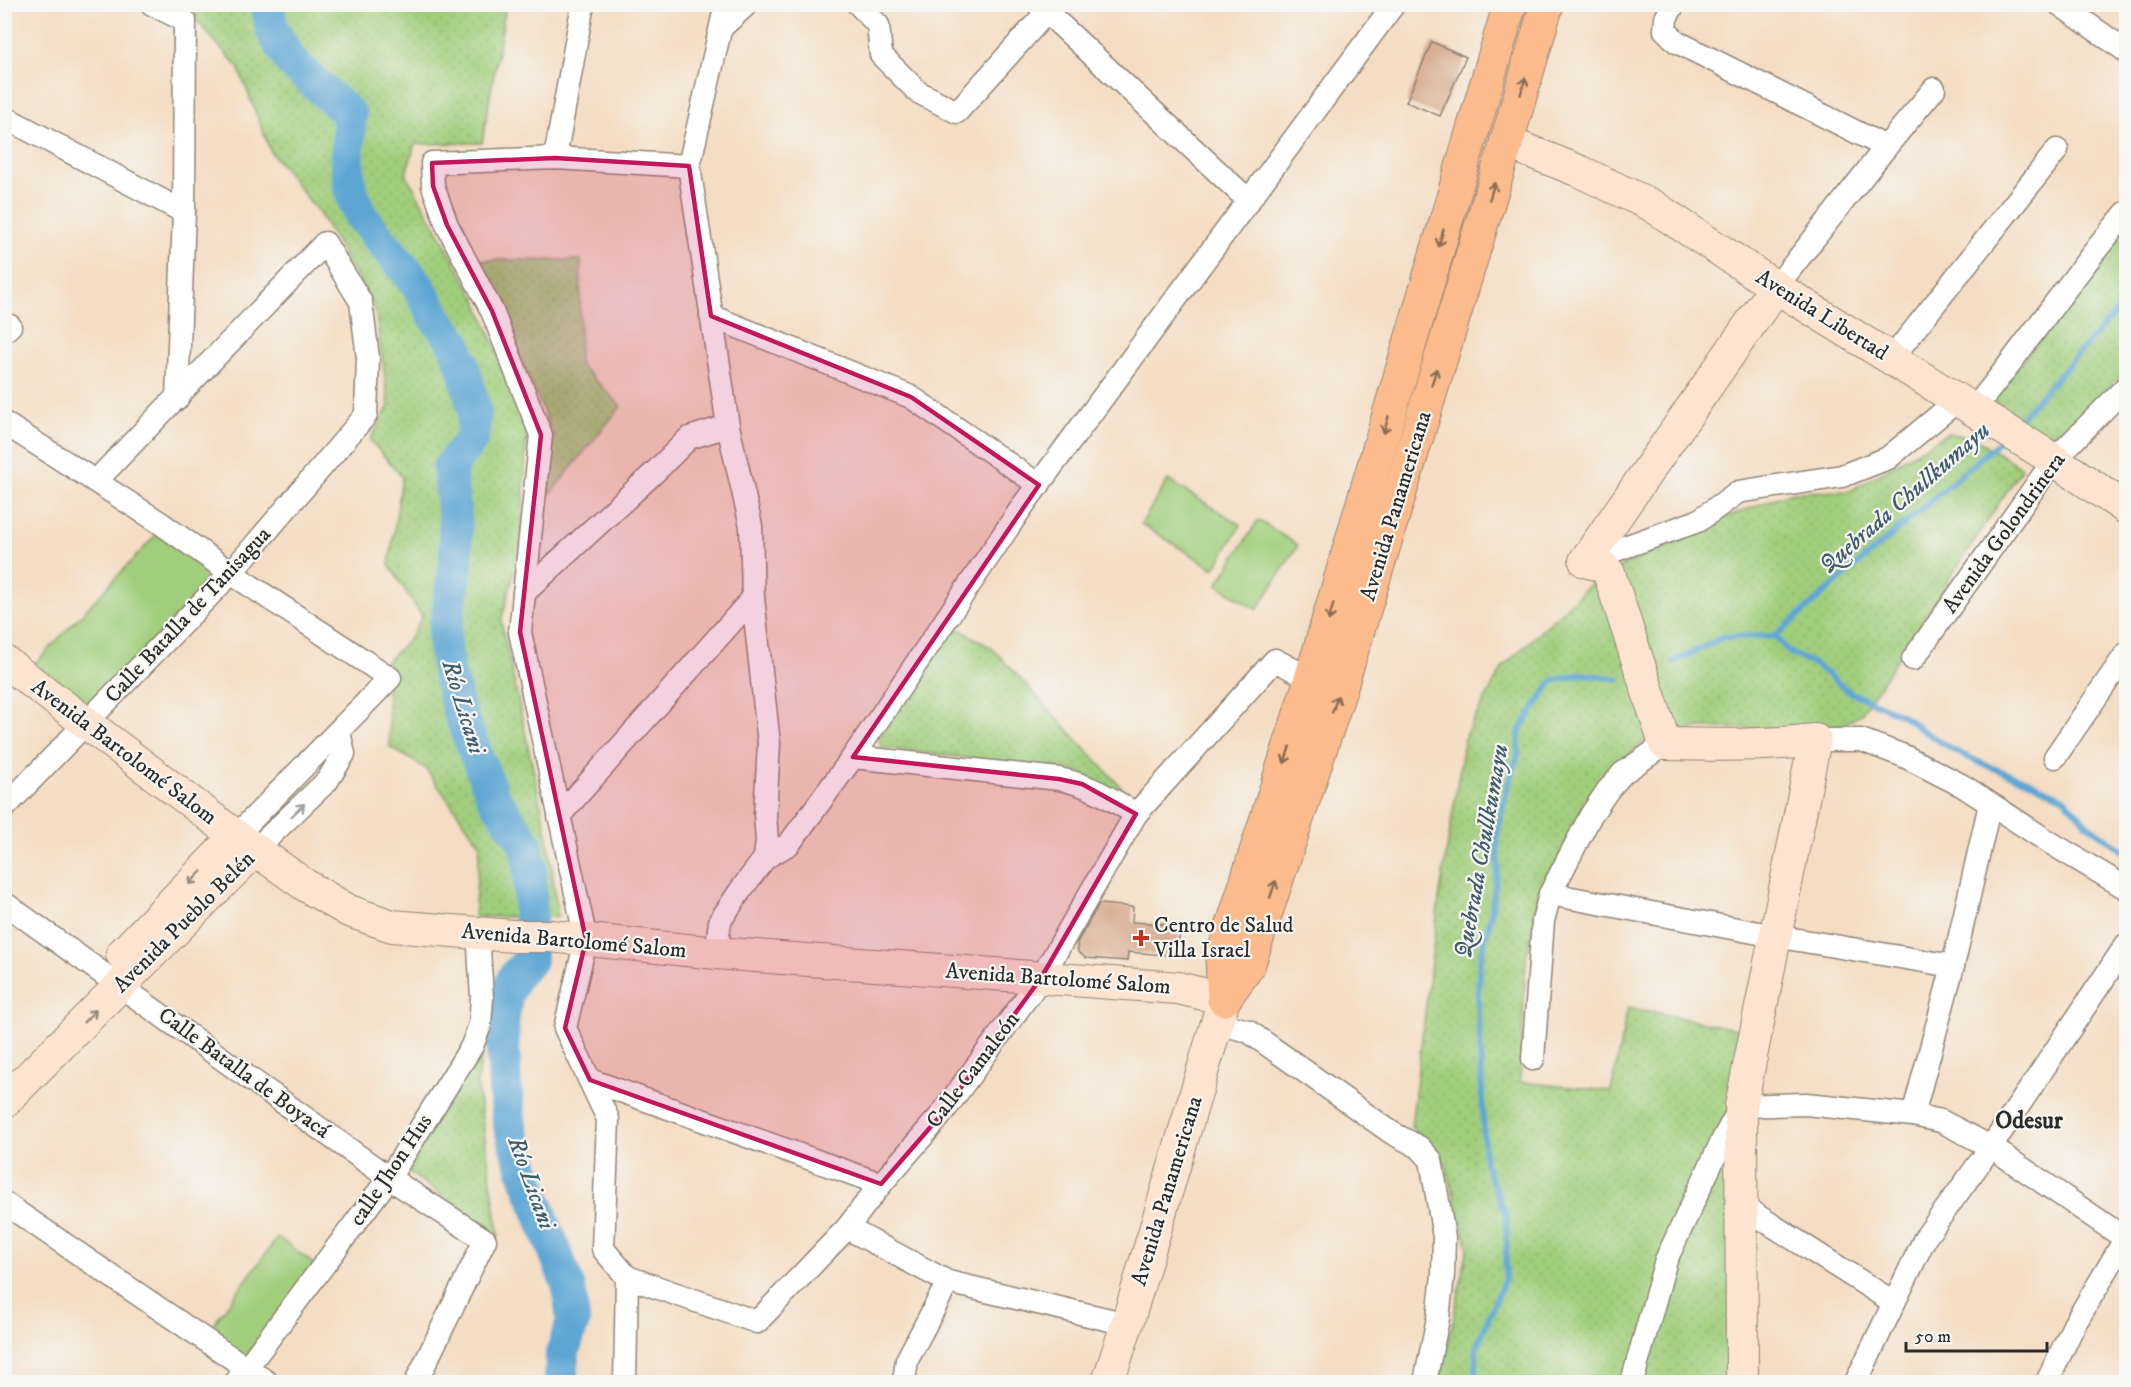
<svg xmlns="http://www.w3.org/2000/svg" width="2131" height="1387" font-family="'IM FELL DW Pica',serif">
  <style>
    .grass { fill: url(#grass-dots); stroke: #667c53; stroke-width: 1.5 }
    .park { fill: #a1ce7b; stroke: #667c53; stroke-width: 1.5 }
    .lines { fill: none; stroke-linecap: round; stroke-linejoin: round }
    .stream { stroke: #5da6d4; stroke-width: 6 }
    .river { stroke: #5da6d4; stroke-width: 34 }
    .building { fill: #d6a78a }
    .street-casing { stroke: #908477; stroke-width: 25 }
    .secondary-casing { stroke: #908477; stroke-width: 34 }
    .primary-casing { stroke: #908477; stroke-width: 35 }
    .street { stroke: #fff; stroke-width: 22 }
    .secondary { stroke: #fde4d1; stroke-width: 32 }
    .primary { stroke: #fbbb8c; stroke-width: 33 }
    .oneway { stroke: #896c57 }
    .oneway2 { stroke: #a0a0a0 }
    .oneway3 { stroke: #94887e }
    .marked { fill: #c2185b; fill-opacity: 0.2; stroke: #c2185b; stroke-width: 4.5; stroke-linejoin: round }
    .poi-dot { fill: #c8321e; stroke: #f6f6f2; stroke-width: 2 }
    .labels { text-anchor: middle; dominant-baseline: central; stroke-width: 4.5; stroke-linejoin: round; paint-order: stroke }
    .street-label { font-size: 22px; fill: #2b2b2b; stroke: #f6f6f2 }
    .poi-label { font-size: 22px; fill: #2b2b2b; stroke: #f6f6f2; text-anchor: start }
    .water-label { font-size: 24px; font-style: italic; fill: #3f5c6f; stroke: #f6f6f2 }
    .neighbourhood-label { font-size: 24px; font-weight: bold; fill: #2b2b2b; stroke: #f6f6f2 }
  </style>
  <defs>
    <pattern id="grass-dots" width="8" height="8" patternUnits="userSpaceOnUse" patternTransform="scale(1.5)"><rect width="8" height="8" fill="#a1ce7b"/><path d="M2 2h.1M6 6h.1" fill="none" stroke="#8bb16a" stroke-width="1.8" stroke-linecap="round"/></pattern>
  </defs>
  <rect width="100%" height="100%" fill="#f6f6f2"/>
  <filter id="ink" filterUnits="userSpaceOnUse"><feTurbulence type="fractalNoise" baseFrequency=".0167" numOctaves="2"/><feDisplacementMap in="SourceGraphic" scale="12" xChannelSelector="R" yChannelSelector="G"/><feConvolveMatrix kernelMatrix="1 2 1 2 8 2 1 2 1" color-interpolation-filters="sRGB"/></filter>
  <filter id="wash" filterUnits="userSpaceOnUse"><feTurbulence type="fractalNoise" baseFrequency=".008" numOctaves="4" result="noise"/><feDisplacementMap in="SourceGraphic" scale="24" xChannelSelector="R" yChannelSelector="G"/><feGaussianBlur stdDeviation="1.35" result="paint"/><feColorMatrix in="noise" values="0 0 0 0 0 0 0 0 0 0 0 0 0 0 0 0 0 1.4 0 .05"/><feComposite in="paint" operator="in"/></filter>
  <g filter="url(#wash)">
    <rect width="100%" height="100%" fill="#f4ddc3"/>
    <g class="grass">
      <polygon points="186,5 506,5 482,143 415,144 406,174 478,303 527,428 521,548 501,621 548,838 558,917 474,917 480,844 425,768 390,747 386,662 411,637 422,616 389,565 402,477 370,440 389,406 375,308 319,213 271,152 238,67 188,11"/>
      <polygon points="2126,233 2126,370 2067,430 2047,436 1992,400 2108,253"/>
      <polygon points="479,260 581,260 579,364 621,406 546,499 553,434"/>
      <polygon points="1948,433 1974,438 2022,468 1861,714 1837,729 1697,728 1650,738 1630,754 1592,796 1539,895 1526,959 1520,1082 1611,1091 1628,1007 1742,1030 1730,1382 1440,1382 1468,1248 1445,1163 1411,1127 1439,899 1465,736 1503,667 1598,577 1732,515 1792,492 1850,491"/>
      <polygon points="954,626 992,648 1133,800 1073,770 882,748 879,741 883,732"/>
      <polygon points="484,1042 477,1083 499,1236 406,1170"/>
    </g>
    <g class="park">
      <polygon points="1168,480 1241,525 1214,569 1141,524"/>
      <polygon points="1258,520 1298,545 1257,610 1217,585"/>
      <polygon points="157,534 215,576 91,704 35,664"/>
      <polygon points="278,1237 315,1265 245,1358 208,1331"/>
    </g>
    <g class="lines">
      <g class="stream">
        <polyline points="2014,425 2126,301"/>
        <polyline points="1775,636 1790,653 1814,664 1850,692 1902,715 1923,731 1955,751 1985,765 2028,781 2064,798 2087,824 2126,853"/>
        <polyline points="1674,662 1723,637 1775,636 1991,449 2001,439"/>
        <polyline points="1476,1382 1476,1348 1505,1278 1507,1242 1506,1215 1485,1164 1478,996 1480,960 1491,915 1498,865 1497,836 1507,788 1518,755 1519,731 1552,681 1582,674 1619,679"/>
      </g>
      <polyline class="river" points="267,4 272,30 291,62 350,115 347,161 350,188 360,215 419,287 436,319 454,342 464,370 475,412 472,438 449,468 455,518 456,563 444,638 448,670 459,711 493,797 525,843 530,865 530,960 514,977 506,997 502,1023 505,1088 510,1126 525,1174 569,1288 573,1321 562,1354 561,1382"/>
    </g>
    <g id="blocks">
      <g class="building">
        <polygon points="1432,42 1466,57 1440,116 1406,102"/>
        <polygon points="1099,904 1133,907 1132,922 1180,925 1178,956 1128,952 1127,961 1086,958 1078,952 1077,943"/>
      </g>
    </g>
  </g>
  <g filter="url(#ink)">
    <use href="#blocks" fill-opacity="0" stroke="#908477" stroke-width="1.5"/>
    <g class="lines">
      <defs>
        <g id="street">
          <polyline points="152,4 185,21 184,212 177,399"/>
          <polyline points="726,4 689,166 728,426 751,526 753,598 769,744 765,815 767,840 765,858"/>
          <polyline points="858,4 878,25 881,55 918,92 957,112 1054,4"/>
          <polyline points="1038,4 1249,201"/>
          <polyline points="1674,4 1666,18 1665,30 1677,42 1886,147"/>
          <polyline points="2059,4 2126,51"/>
          <polyline points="721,28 747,4"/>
          <polyline points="4,117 184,212"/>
          <polyline points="555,158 583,4"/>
          <polyline points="689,166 555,158 432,163 433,186 447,225 492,311 541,435 520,632 586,940 565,1028 608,1119 603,1249 627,1277 757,1322 847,1228 881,1184 941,1115 1041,978 1136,814 1275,660 1311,679"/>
          <polyline points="1776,287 1886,147 1934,89"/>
          <polyline points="711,316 911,397 1039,485"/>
          <polyline points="4,331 10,326"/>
          <polyline points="1891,359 2057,150"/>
          <path d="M 1973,410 C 2026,346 2072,276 2126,213"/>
          <polyline points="4,423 159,522 231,573 390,678 236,836"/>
          <polyline points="1585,561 1698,521 1738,492 1842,476 1888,458 1958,400"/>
          <polyline points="524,593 657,470 689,438 728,426"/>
          <polyline points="1913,659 2054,460 2126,387"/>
          <polyline points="1815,740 1861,740 1904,756 1963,786 2049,842 2126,888"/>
          <path d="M 853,757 L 1059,779 C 1090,785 1110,798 1136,814"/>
          <polyline points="2055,757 2126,654"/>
          <polyline points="4,808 231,573 366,415 368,358 361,302 325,243 96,481"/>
          <polyline points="559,816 753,598"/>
          <polyline points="255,850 327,781 344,754 339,732"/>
          <polyline points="1550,894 1775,936 1953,966"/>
          <polyline points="4,903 389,1178 485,1240 416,1382"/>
          <polyline points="716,953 720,921 740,891 765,858 789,844 853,757 1024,504 1394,4"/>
          <polyline points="1218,1023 1248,1031 1392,1133 1419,1147 1431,1160 1444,1237 1443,1275 1438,1318 1425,1382"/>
          <polyline points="1533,1059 1543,921 1550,894 1591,815 1608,790 1623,773 1665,744"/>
          <polyline points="590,1080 881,1184"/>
          <polyline points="1913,1115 1953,966 1990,804"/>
          <polyline points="4,1203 267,1382"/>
          <polyline points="1742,1206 1893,1302"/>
          <polyline points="847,1228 948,1282 1127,1324"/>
          <polyline points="236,1382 389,1178 472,1046 480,1025 482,998 478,932"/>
          <polyline points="625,1382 627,1277"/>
          <polyline points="904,1382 907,1360 948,1282"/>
          <polyline points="1632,1382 1666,1260 1721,1143 1741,1106 1806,1104 1913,1115 1941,1121 1991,1147 2126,1239"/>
          <polyline points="1856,1382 1925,1238 1991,1147 2126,945"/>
          <polyline points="2047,1382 2074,1325 2126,1238"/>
        </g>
        <g id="secondary">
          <polyline points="1506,142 1579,171 1651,205 1776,287 2054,460 2126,508"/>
          <polyline points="4,661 236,836 305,885 349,911 392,926 513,936 550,936 716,953 1178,988 1224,999 1127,1324 1108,1382"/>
          <polyline points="122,954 236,836"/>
          <polyline points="4,1102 255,850"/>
          <path d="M 1742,1382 L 1741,1106 L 1815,740 C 1765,746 1715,745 1665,744 L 1609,573 L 1602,566 L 1585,561 L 1776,287"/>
        </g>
        <g id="primary">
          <polyline points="1224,999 1248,966 1338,696 1504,151 1547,4"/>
          <polyline points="1224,999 1222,959 1311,679 1510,4"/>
        </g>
      </defs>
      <use href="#street" class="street-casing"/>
      <use href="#secondary" class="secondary-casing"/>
      <use href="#primary" class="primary-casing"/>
      <use href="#street" class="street"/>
      <use href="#secondary" class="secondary"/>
      <use href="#primary" class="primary"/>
    </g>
    <defs><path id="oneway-shaft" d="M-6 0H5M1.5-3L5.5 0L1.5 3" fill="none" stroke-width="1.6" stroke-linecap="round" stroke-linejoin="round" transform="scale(1.5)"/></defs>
    <g class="oneway">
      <use href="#oneway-shaft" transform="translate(1523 86) rotate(-74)"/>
      <use href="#oneway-shaft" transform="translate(1492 191) rotate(-73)"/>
      <use href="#oneway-shaft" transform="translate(1441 238) rotate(106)"/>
      <use href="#oneway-shaft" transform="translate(1434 377) rotate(-73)"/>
      <use href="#oneway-shaft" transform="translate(1386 425) rotate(106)"/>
      <use href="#oneway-shaft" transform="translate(1331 612) rotate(106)"/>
      <use href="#oneway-shaft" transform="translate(1335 704) rotate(-72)"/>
      <use href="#oneway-shaft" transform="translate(1287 755) rotate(108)"/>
      <use href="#oneway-shaft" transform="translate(1273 889) rotate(-71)"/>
    </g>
    <use class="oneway2" href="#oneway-shaft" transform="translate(298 810) rotate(-44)"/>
    <g class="oneway3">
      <use href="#oneway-shaft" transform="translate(195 878) rotate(134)"/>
      <use href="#oneway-shaft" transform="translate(90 1016) rotate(-45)"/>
    </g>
  </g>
  <path class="marked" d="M 555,158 L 689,166 L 711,316 L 911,397 L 1039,485 L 853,757 L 1059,779 L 1082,784 L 1136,814 L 1041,978 L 941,1115 L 881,1184 L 590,1080 L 565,1028 L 586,940 L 520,632 L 541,435 L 492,311 L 447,225 L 433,186 L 432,163 Z"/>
  <path class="poi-dot" d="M1138 929h6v6h6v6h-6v6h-6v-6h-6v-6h6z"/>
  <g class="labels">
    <g class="street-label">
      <text transform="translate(1822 315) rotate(32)">Avenida Libertad</text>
      <text transform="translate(1396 506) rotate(-73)">Avenida Panamericana</text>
      <text transform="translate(2004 533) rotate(-54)">Avenida Golondrinera</text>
      <text transform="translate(188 615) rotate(-47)">Calle Batalla de Tanisagua</text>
      <text transform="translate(124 752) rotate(37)">Avenida Bartolomé Salom</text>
      <text transform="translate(184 922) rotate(-45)">Avenida Pueblo Belén</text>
      <text transform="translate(574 941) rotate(5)">Avenida Bartolomé Salom</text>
      <text transform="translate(1058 979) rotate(4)">Avenida Bartolomé Salom</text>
      <text transform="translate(973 1070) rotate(-53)">Calle Camaleón</text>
      <text transform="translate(244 1073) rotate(36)">Calle Batalla de Boyacá</text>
      <text transform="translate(391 1170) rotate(-56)">calle Jhon Hus</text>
      <text transform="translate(1167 1191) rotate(-73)">Avenida Panamericana</text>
    </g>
    <g class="poi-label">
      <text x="1154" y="925">Centro de Salud<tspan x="1154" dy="25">Villa Israel</tspan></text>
    </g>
    <g class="water-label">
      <text transform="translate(1905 498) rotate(-41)">Quebrada Chullkumayu</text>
      <text transform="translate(463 707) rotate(73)">Río Licani</text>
      <text transform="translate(1482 851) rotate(-80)">Quebrada Chullkumayu</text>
      <text transform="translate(531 1183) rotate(70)">Río Licani</text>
    </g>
    <g class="neighbourhood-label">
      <text x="2029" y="1121">Odesur</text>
    </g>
  </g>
  <rect width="2131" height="1387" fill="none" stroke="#f6f6f2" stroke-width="24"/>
  <path d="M1906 1342v9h141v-9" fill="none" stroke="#2b2b2b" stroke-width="3"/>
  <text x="1915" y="1342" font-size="18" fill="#2b2b2b" stroke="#f6f6f2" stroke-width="4.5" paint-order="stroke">50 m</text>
</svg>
